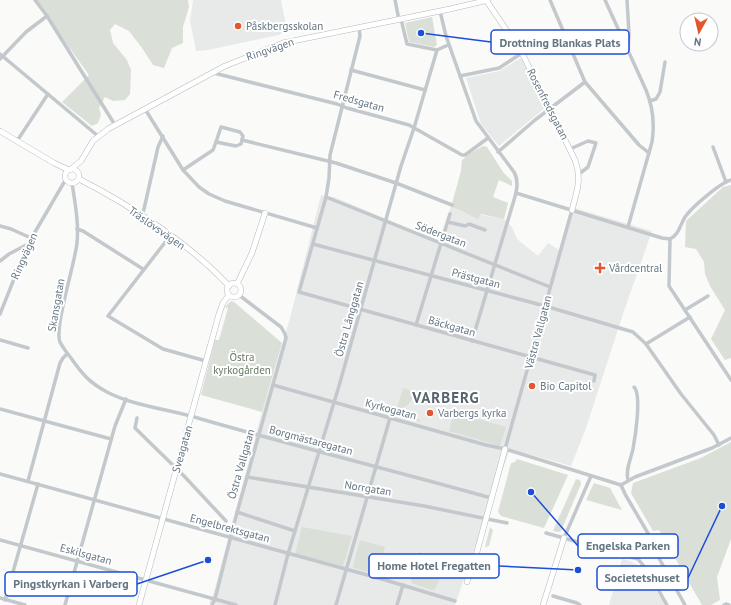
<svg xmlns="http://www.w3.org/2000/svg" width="731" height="605" font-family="'PT Sans',sans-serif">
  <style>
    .built { fill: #e8e9e9 }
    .green { fill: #dadfd7 }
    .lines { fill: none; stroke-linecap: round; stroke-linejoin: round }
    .secondary-casing { stroke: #b3babf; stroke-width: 6 }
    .street { stroke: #c3c8cc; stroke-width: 3.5 }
    .secondary { stroke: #fff; stroke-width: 5 }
    .poi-dot { fill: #e4572e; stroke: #fff; stroke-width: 1.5 }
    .labels { text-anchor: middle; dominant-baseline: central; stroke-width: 4; stroke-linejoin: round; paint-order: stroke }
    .poi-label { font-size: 11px; fill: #657683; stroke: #fff; text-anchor: start }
    .street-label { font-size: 11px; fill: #657683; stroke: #fff }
    .park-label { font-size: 11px; fill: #687a64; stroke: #fff }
    .district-label { font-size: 15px; font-weight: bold; letter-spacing: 1px; fill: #57646e; stroke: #fff }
    .leader { fill: none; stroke: #1d4ed8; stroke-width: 1.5 }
    .callout-dot { fill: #1d4ed8; stroke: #fff; stroke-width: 1.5 }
    .callout { fill: #fff; stroke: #1d4ed8; stroke-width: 1.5 }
    .callout-label { font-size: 12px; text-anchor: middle; font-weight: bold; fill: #657683 }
  </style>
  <rect width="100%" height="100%" fill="#fafaf8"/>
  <g class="built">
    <polygon points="193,0 281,0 287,30 279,35 208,50 196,51 190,21"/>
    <polygon points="521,58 546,107 499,146 481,124 466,78 499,71"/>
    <polygon points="321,195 334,197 439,241 451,206 463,210 466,212 504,219 512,227 517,239 538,256 548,243 559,250 571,207 652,231 624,311 586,428 571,466 510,449 455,605 219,605 209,603 213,595 262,412 290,318"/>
    <polygon points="622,559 630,561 641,567 650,582 666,605 609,605"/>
  </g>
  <g class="green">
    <polygon points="35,0 188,0 189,7 183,27 183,43 172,48 164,68 153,65 142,48 129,31 115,24 110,30 113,43 127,60 131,70 130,94 125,100 113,101 105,97 99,108 101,115 98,123 92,126 62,102 89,75"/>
    <polygon points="432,17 437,45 434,47 409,42 405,23"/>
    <path d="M 483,146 L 487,147 L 503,172 L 512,181 L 512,186 L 499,180 L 493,197 L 508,203 L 504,219 L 481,214 L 478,219 C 468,215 461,209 451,207 L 461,171 L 462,160 L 469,154 Z"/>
    <polygon points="731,185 731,358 725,360 711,339 725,310 710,286 705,274 704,262 696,249 685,247 686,221 723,187"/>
    <polygon points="231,301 234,302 282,343 262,412 201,395 215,340 219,340 228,308 225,307"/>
    <path d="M 403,388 L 415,392 C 412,402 407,407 396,411 Z"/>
    <polygon points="419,392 446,400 445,403 443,404 421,399 419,396"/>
    <polygon points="454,412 506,427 500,446 449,431"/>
    <path d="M 400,413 C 407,414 417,416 421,422 L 398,416 Z"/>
    <polygon points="731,442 731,539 717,577 720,600 711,605 702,605 659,530 653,531 631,493 633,483 701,458"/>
    <polygon points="517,459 568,475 544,528 501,516 498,512 511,463 515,462"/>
    <polygon points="576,479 580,480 581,484 561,531 558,532 553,531"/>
    <polygon points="594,483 610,488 622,510 586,500"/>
    <polygon points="302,527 352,536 343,566 295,554"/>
    <polygon points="490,527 493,530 489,546 485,547"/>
    <polygon points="360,540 385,547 381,561 384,563 381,573 378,575 354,568 353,566"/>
    <polygon points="419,552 428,555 427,560 446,566 435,589 432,590 412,583 411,580"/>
  </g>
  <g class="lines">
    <defs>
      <g id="secondary">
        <path d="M 486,0 L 522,53 L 575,160 C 582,179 577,191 572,210"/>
        <polyline points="0,131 54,163 69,170"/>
        <circle cx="72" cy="176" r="7"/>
        <polyline points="71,169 81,161 93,141 108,129 225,66 283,43 450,9 488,0"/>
        <path d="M 79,179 C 130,205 190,244 229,286"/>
        <circle cx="234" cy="290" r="7"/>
        <polyline points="237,284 252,253 265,213"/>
        <polyline points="467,582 475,559 505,449"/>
        <polyline points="139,605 219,314 223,303 229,295"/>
        <polyline points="543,605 564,538"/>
      </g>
    </defs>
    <use href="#secondary" class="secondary-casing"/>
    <g class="street">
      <polyline points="35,0 47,16 115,125"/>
      <polyline points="395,0 399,20"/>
      <polyline points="550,0 585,82 639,145 649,153"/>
      <path d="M 605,0 L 646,90 C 653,107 655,123 652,142 L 628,227"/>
      <polyline points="627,0 629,33 628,50"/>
      <path d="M 440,11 L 446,36 L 476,121 L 514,172 C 521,184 514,199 511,210 L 472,341"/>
      <polyline points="401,19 407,44 437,50"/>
      <polyline points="359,27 360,36 330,155 329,178 326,197 299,292 595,375 594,381"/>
      <polyline points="0,54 98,136"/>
      <polyline points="0,59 26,32 47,16"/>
      <polyline points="351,70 425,90"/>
      <polyline points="214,73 337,104 347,108 409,125 462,155 465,155 488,138"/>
      <polyline points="460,76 499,68 522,53"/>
      <polyline points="650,101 656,99 660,92 665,62"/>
      <polyline points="145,109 183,170 199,187 209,194 225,201 317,228"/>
      <polygon points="221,127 240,132 243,136 241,144 236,146 216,142"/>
      <polyline points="242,140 336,163 396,183 452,205"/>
      <polyline points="17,141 48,94"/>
      <polyline points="713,147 726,182"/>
      <polyline points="570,149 588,141 596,143 588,167 579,174"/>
      <polyline points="498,152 535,120 585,82"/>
      <polyline points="183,170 213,150 216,142"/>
      <path d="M 72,183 C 75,203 79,223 77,243 C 75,263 54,328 60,342 C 63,348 67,353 71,358 C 82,374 90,383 107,392 C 133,406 173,410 201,419 C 298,447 395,471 491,498"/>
      <polyline points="516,193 662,238 670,239"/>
      <polyline points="326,197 550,287"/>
      <polyline points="141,216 144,209 158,147 163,136"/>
      <polyline points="448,222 465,226 469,224 485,230"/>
      <polyline points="0,226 11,229 31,238"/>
      <polyline points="77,229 83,231 143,269"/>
      <polyline points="170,236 108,316 163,349 206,361"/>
      <polyline points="670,239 669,286 731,380"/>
      <path d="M 670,239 C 679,235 680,225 685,217 C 692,207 720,183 731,180"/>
      <polyline points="313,244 545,306 633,332 646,344 681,394 714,435 719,445"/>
      <polyline points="0,261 9,254 28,244"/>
      <polyline points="685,310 708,296"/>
      <polyline points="0,314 28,244 66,179"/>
      <polyline points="416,325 450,214"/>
      <polyline points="0,340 28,348"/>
      <polyline points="646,344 690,317"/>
      <polyline points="273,385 486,445 505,449 621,485"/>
      <polyline points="0,409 111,439"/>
      <polyline points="137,418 135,428 184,476 226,521"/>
      <polyline points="505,449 572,210"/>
      <polyline points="0,474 382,579 455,601"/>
      <polyline points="247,477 424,506 507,523"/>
      <path d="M 628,480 C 625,470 631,459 633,449 C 635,438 642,395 634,387"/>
      <polyline points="28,481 60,363 63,358 67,354"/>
      <polyline points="621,485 625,494 656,547 655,551 685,605"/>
      <polyline points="621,485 635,477 712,448 731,438"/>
      <polyline points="237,512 295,531"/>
      <polyline points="546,533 638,559 647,570 667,605"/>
      <polyline points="564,538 591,476"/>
      <polyline points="0,540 236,605"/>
      <polyline points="553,596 577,603 580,605"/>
      <polyline points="0,598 25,605"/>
      <polyline points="5,600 38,484"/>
      <polyline points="65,605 115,426 126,399"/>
      <polyline points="212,605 215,599 235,520 286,338 285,334 281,327 239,295"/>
      <polyline points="275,605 288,554 339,386 401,166 414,128 437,50 448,45"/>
      <polyline points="336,605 390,418"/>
      <polyline points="397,605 403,585"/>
      <polyline points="724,605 726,604 729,605"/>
    </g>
    <use href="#secondary" class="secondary"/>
  </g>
  <g class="poi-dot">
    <circle cx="238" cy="26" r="4"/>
    <path d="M598 262h4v4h4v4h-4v4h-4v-4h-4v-4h4z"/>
    <circle cx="532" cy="386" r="4"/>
    <circle cx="430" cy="413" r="4"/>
  </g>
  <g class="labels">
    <g class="poi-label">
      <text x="246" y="26">Påskbergsskolan</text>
      <text x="609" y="268">Vårdcentral</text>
      <text x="540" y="386">Bio Capitol</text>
      <text x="438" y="413">Varbergs kyrka</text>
    </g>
    <g class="street-label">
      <text transform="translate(270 49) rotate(-19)">Ringvägen</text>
      <text transform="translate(359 101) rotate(16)">Fredsgatan</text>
      <text transform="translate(548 104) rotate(63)">Rosenfredsgatan</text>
      <text transform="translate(157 228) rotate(35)">Träslövsvägen</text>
      <text transform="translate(441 234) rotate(21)">Södergatan</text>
      <text transform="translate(24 256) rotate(-66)">Ringvägen</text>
      <text transform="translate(476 278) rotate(15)">Prästgatan</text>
      <text transform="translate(56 305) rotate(-80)">Skansgatan</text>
      <text transform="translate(349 319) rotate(-74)">Östra Långgatan</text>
      <text transform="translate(452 326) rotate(16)">Bäckgatan</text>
      <text transform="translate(538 332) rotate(-75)">Västra Vallgatan</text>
      <text transform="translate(391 409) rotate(15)">Kyrkogatan</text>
      <text transform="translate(311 440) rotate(15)">Borgmästaregatan</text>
      <text transform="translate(182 449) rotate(-74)">Sveagatan</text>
      <text transform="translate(241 464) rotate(-74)">Östra Vallgatan</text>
      <text transform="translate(368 488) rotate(9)">Norrgatan</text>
      <text transform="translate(230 528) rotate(15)">Engelbrektsgatan</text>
      <text transform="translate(86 554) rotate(15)">Eskilsgatan</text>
    </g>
    <g class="park-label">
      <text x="242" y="357">Östra<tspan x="242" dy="13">kyrkogården</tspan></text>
    </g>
    <g class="district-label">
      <text x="446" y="397">VARBERG</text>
    </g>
  </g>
  <path class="leader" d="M421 33L491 42M531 492L578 546M578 570L499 566M722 506L688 578M208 560L137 584"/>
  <g class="callout-dot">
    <circle cx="421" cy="33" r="4"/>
    <circle cx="531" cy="492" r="4"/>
    <circle cx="578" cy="570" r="4"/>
    <circle cx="722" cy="506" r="4"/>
    <circle cx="208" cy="560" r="4"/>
  </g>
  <g class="callout">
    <rect x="491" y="30" width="138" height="24" rx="4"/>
    <rect x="578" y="534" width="100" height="24" rx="4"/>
    <rect x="369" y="554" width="130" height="24" rx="4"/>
    <rect x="597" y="566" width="91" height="24" rx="4"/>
    <rect x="5" y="572" width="132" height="24" rx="4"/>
  </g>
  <g class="callout-label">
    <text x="560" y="47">Drottning Blankas Plats</text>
    <text x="628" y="550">Engelska Parken</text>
    <text x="434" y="570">Home Hotel Fregatten</text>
    <text x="642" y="582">Societetshuset</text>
    <text x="71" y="588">Pingstkyrkan i Varberg</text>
  </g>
  <g transform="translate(699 32) rotate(188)"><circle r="19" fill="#ffffff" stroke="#c1c8cd"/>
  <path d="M0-3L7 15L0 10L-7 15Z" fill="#e4572e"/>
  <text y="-6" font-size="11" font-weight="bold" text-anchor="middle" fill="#657683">N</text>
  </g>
</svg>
